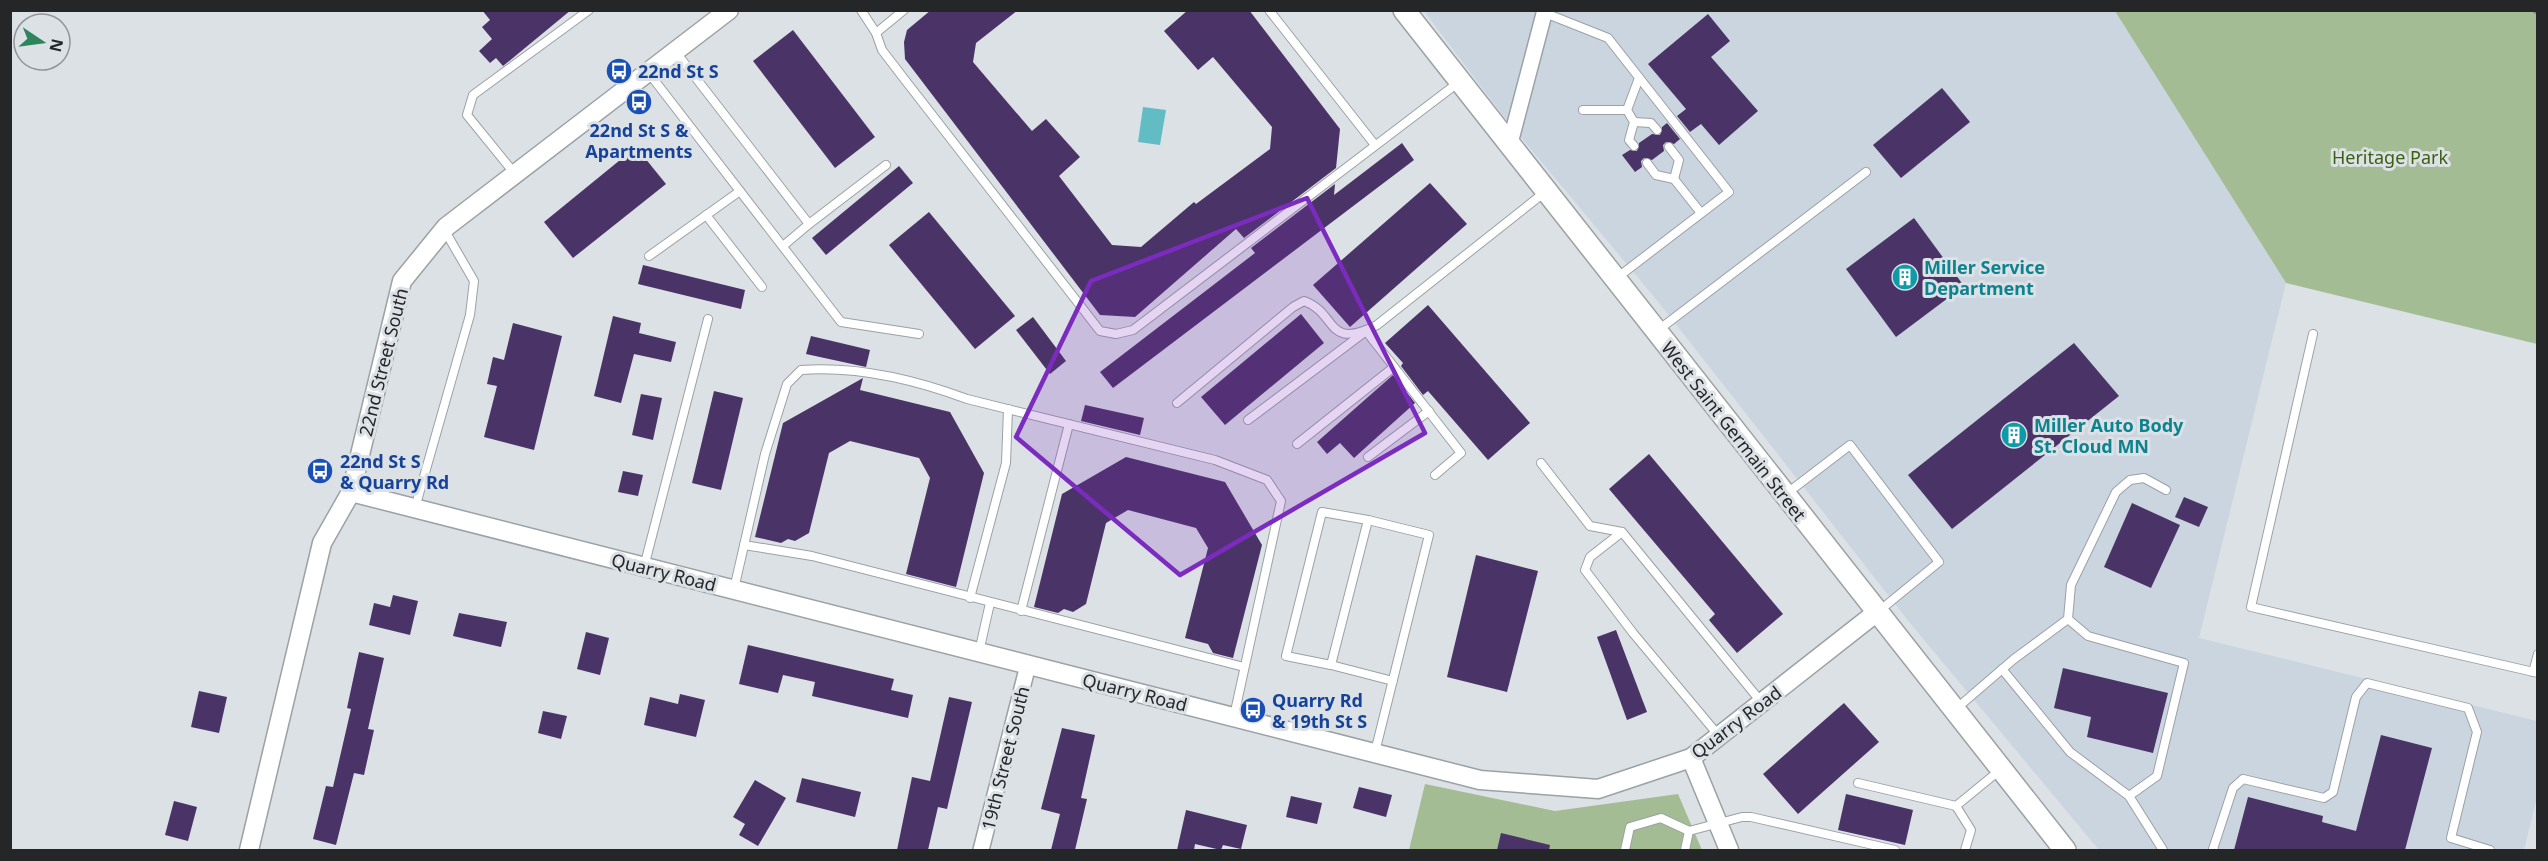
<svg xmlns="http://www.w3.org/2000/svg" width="2548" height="861" font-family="'Noto Sans',sans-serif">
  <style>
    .built { fill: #cad5df }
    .green { fill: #a4bc94 }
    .water { fill: #62bcc4 }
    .building { fill: #4a3366 }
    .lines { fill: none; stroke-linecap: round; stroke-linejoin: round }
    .service-casing { stroke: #9ba1a5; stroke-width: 10 }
    .minor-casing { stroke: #9ba1a5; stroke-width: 18 }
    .tertiary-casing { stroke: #9ba1a5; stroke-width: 21 }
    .secondary-casing { stroke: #9ba1a5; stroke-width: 24 }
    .path { stroke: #818488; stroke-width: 3; stroke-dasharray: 4.5 3; stroke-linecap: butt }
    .service { stroke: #fff; stroke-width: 8 }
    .minor { stroke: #fff; stroke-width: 15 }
    .tertiary { stroke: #fff; stroke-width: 18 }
    .secondary { stroke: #fff; stroke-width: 21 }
    .marked { fill: #7b2cbf; fill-opacity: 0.2; stroke: #7b2cbf; stroke-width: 4.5; stroke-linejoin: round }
    .labels { text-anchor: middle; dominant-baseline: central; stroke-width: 6; stroke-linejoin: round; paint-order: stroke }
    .transit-label { font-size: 18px; font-weight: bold; fill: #164399; stroke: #dce1e6; text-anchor: start }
    .park-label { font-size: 18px; fill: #3a6110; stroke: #dce1e6 }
    .culture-label { font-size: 18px; font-weight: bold; fill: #0d838f; stroke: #dce1e6; text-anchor: start }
    .street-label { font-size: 18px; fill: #242628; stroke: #dce1e6 }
  </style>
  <rect width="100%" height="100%" fill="#dce1e6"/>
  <polygon class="built" points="1424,11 2115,11 2286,283 2199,638 2537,721 2537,797 2524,850 2099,850 1910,623 1660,304 1504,117"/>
  <g class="green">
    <polygon points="2115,11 2537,11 2537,344 2286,283"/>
    <polygon points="1425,784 1555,811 1678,794 1702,850 1409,850"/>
  </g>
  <polygon class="water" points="1143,107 1166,110 1160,145 1138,142"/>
  <g class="building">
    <polygon points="482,10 571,10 503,66 496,58 490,63 479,51 492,39 482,27 490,20"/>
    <polygon points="931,10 1018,10 976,43 973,62 1032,131 1046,119 1080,157 1059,176 1112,245 1141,247 1194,202 1196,204 1270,149 1272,127 1213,57 1198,70 1164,31 1188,10 1249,10 1340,129 1336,168 1244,238 1236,229 1135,317 1100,315 905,59 904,42 907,30"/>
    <polygon points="1708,14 1730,41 1711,57 1758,111 1719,145 1701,124 1690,132 1677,116 1686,109 1648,64"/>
    <polygon points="793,30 875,137 835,168 753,61"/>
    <polygon points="1942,88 1970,122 1901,178 1873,145"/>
    <polygon points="1667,123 1680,139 1674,144 1666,142 1663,145 1664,151 1652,160 1644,158 1641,161 1642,167 1635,172 1622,155 1630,150 1637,151 1639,143 1652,134 1660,135 1662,127"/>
    <polygon points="1402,143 1414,160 1113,388 1100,372 1255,253 1251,248 1335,184 1334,195"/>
    <polygon points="636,147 666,184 573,258 544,222"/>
    <polygon points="899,166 913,183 826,255 812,238"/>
    <polygon points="1430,183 1467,224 1350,327 1313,285"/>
    <polygon points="929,212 1015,316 975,349 889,245"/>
    <polygon points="1914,218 1964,286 1896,337 1846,269"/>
    <polygon points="643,265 745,290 741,309 638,284"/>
    <polygon points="1428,305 1530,423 1488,460 1428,391 1423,395 1401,366 1403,363 1385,343"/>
    <polygon points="1301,314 1324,343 1225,425 1201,397"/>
    <polygon points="613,316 641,323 639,333 676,342 671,362 634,354 621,403 594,396"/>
    <polygon points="1033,317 1066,361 1050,374 1016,330"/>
    <polygon points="513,323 562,336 534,450 484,437 497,386 487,384 493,357 504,360"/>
    <polygon points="811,336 870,350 866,367 806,354"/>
    <polygon points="2074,343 2119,396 1952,529 1908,475"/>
    <polygon points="1393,375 1415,403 1354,458 1340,443 1327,454 1317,442"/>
    <polygon points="863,378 860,390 950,412 984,473 956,587 906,574 930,478 919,458 850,441 829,453 809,533 795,541 788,539 781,543 755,537 783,423"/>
    <polygon points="714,391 743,398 721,490 692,483"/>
    <polygon points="641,394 662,398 653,440 632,435"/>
    <polygon points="1085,405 1144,418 1140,435 1081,421"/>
    <polygon points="1649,454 1783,614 1737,653 1709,620 1715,614 1609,489"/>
    <polygon points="1126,457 1225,482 1262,545 1233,658 1213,653 1208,644 1185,638 1208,548 1196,528 1128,510 1106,523 1086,604 1073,612 1064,609 1058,613 1034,607 1062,494"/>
    <polygon points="623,471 643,475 638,496 618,492"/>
    <polygon points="2184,497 2208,507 2199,527 2175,517"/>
    <polygon points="2132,503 2180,525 2151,588 2104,567"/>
    <polygon points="1476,555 1538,571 1507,692 1447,677"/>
    <polygon points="393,595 418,601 410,635 369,625 374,603 390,607"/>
    <polygon points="459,613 507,622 501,647 453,636"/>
    <polygon points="1616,630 1647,712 1627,720 1597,637"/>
    <polygon points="586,632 609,638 600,675 577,669"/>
    <polygon points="748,645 894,679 891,690 913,695 908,718 812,696 815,682 783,675 778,693 739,684"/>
    <polygon points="359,652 384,658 368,729 374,730 364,775 354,773 336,845 313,839 326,786 333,787 351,709 347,708"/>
    <polygon points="2063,668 2168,693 2153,753 2087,737 2091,717 2054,708"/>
    <polygon points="199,691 227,697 219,733 191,727"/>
    <polygon points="680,694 705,700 696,737 644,725 650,697 678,704"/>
    <polygon points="949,697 972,702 947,809 938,807 928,850 897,850 912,777 930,781"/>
    <polygon points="1844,703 1879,742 1798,814 1763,774"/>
    <polygon points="543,711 567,716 561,739 538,733"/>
    <polygon points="1062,728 1095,735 1081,798 1087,799 1075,850 1051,850 1060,814 1041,809"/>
    <polygon points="2381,735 2432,748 2405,850 2234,850 2248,797 2323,816 2322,822 2356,831"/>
    <polygon points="802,778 861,792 855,817 796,802"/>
    <polygon points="755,780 786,798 758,846 739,835 745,824 733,817"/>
    <polygon points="1359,787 1392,795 1386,817 1353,808"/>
    <polygon points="1846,794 1913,810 1905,845 1838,830"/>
    <polygon points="1291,796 1322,803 1317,824 1286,817"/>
    <polygon points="174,801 197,807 188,841 165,835"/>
    <polygon points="1186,810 1247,825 1241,849 1223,845 1221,850 1195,844 1194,850 1177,850"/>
    <polygon points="1501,833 1550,845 1549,850 1497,850"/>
  </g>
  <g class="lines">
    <defs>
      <g id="service">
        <polyline points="861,10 876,33 882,50 905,80 1100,331 1116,334 1133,330 1459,82"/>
        <polyline points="1269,10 1375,145"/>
        <polyline points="1545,13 1608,38 1729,192 1618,277"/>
        <polyline points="876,33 904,10"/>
        <polyline points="675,51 809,224 886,165"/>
        <polyline points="648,72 841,322 919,334"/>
        <polyline points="1583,110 1627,110"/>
        <polyline points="1634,122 1651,123 1657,130"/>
        <polyline points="1634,146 1629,140 1634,122 1627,110 1639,78"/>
        <polyline points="1647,163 1656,175 1674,179 1679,160 1669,147"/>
        <polyline points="515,174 467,115 473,95 589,10"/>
        <polyline points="1674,179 1701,213"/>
        <polyline points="706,215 762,287"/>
        <polyline points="783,246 809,224"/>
        <polyline points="649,256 740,191"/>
        <polyline points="1657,331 1866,172"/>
        <polyline points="2313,334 2251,607 2538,673"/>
        <path d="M 1177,403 L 1293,307 L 1304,301 C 1338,313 1325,351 1377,325 L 1545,192"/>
        <polyline points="1248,420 1366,331 1461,453 1435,475"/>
        <polyline points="1297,444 1394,367"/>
        <polyline points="1368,457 1429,411"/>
        <polyline points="1541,463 1590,526 1622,532 1762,703"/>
        <polyline points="1786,494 1850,445 1939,562 1879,611"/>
        <polyline points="415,508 470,315 474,281 445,231"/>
        <polyline points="1622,532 1590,557 1585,570 1633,633 1719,736"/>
        <polyline points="744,545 812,556 1244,667"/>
        <polyline points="644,567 708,319"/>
        <path d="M 734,589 L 765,454 L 787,384 L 801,370 C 856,366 916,380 967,399 L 1215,460 L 1267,480 L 1281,501 L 1234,716"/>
        <polyline points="970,598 1006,463 1008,409"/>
        <polyline points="1021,611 1069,424"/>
        <polyline points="2068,619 2088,636 2184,663 2157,776 2129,796 2163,850"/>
        <polyline points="979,652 990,603"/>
        <polyline points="1331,665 1286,656 1322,512 1368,520"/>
        <polyline points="2002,669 2070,752 2129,796"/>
        <polyline points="2533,672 2538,654"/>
        <polyline points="1957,708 2014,659 2068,619 2071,585 2116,492 2130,480 2144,478 2166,490"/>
        <polyline points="1375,752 1429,535 1368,520 1331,665 1393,681"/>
        <polyline points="1858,783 1956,806"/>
        <polyline points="1625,850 1630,827 1661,818 1689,831 1742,817 1751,817 1895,850"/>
        <polyline points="1685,850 1689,831"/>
        <polyline points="1965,850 1971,830 1956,806 2000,770"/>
        <polyline points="2214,850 2213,849 2233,788 2243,779 2324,798 2333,792 2356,697 2367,683 2468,708 2477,732 2451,838 2490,850"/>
      </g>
      <g id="minor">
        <polyline points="1509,147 1545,10"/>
        <polyline points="981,850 1028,665"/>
      </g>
      <g id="tertiary">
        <polyline points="351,492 1480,780 1598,789 1691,758 1877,612"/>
        <polyline points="1691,758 1729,850"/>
        <polyline points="249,850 322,543 351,492 402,281 446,227 729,10"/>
      </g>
      <polyline id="secondary" points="1404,10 2065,850"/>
    </defs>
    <use href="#service" class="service-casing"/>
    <use href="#minor" class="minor-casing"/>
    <use href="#tertiary" class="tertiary-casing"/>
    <use href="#secondary" class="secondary-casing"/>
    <polyline class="path" points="2533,10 2538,15"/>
    <use href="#service" class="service"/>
    <use href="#minor" class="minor"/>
    <use href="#tertiary" class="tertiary"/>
    <use href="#secondary" class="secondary"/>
  </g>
  <path class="marked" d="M 1307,198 L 1425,433 L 1180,575 L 1016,437 L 1091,281 Z"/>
  <defs>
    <symbol id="bus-disc" viewBox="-11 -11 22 22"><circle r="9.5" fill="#1a4fb4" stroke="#dce1e6"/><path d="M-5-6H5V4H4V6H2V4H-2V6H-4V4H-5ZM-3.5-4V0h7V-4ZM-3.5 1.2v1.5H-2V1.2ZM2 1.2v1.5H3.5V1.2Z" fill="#fff"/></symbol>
    <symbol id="building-disc" viewBox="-11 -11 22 22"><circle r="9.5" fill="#0f9aa8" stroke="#dce1e6"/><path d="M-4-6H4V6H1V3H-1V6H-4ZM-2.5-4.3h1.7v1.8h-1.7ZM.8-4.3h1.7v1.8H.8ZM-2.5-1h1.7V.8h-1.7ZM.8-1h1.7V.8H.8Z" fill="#fff"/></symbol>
  </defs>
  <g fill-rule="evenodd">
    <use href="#bus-disc" x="604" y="56" width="30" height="30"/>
    <use href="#bus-disc" x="624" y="87" width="30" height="30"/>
    <use href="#building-disc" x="1890" y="262" width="30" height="30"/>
    <use href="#building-disc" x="1999" y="420" width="30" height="30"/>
    <use href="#bus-disc" x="305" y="456" width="30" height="30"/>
    <use href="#bus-disc" x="1238" y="695" width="30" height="30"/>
  </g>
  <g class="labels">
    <g class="transit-label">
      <text x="638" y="71">22nd St S</text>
      <text x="639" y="130" text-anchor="middle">22nd St S &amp;<tspan x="639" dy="21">Apartments</tspan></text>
      <text x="340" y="461">22nd St S<tspan x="340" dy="21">&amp; Quarry Rd</tspan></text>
      <text x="1272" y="700">Quarry Rd<tspan x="1272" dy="21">&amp; 19th St S</tspan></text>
    </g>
    <g class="park-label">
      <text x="2390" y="157">Heritage Park</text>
    </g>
    <g class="culture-label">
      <text x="1924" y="267">Miller Service<tspan x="1924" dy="21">Department</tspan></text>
      <text x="2034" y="425">Miller Auto Body<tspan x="2034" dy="21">St. Cloud MN</tspan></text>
    </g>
    <g class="street-label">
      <text transform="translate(383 362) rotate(-76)">22nd Street South</text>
      <text transform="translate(1734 431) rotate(52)">West Saint Germain Street</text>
      <text transform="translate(664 572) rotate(14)">Quarry Road</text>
      <text transform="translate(1135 692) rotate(14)">Quarry Road</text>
      <text transform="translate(1736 722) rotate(-37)">Quarry Road</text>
      <text transform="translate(1005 758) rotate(-76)">19th Street South</text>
    </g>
  </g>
  <rect width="2548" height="861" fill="none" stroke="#242628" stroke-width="24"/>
  <g transform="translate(42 42) rotate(103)"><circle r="28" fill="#dce1e6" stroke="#92969a" stroke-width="1.5"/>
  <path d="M0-4.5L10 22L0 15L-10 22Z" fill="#2d865b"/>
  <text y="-9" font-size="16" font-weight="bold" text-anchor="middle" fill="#242628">N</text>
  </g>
</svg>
